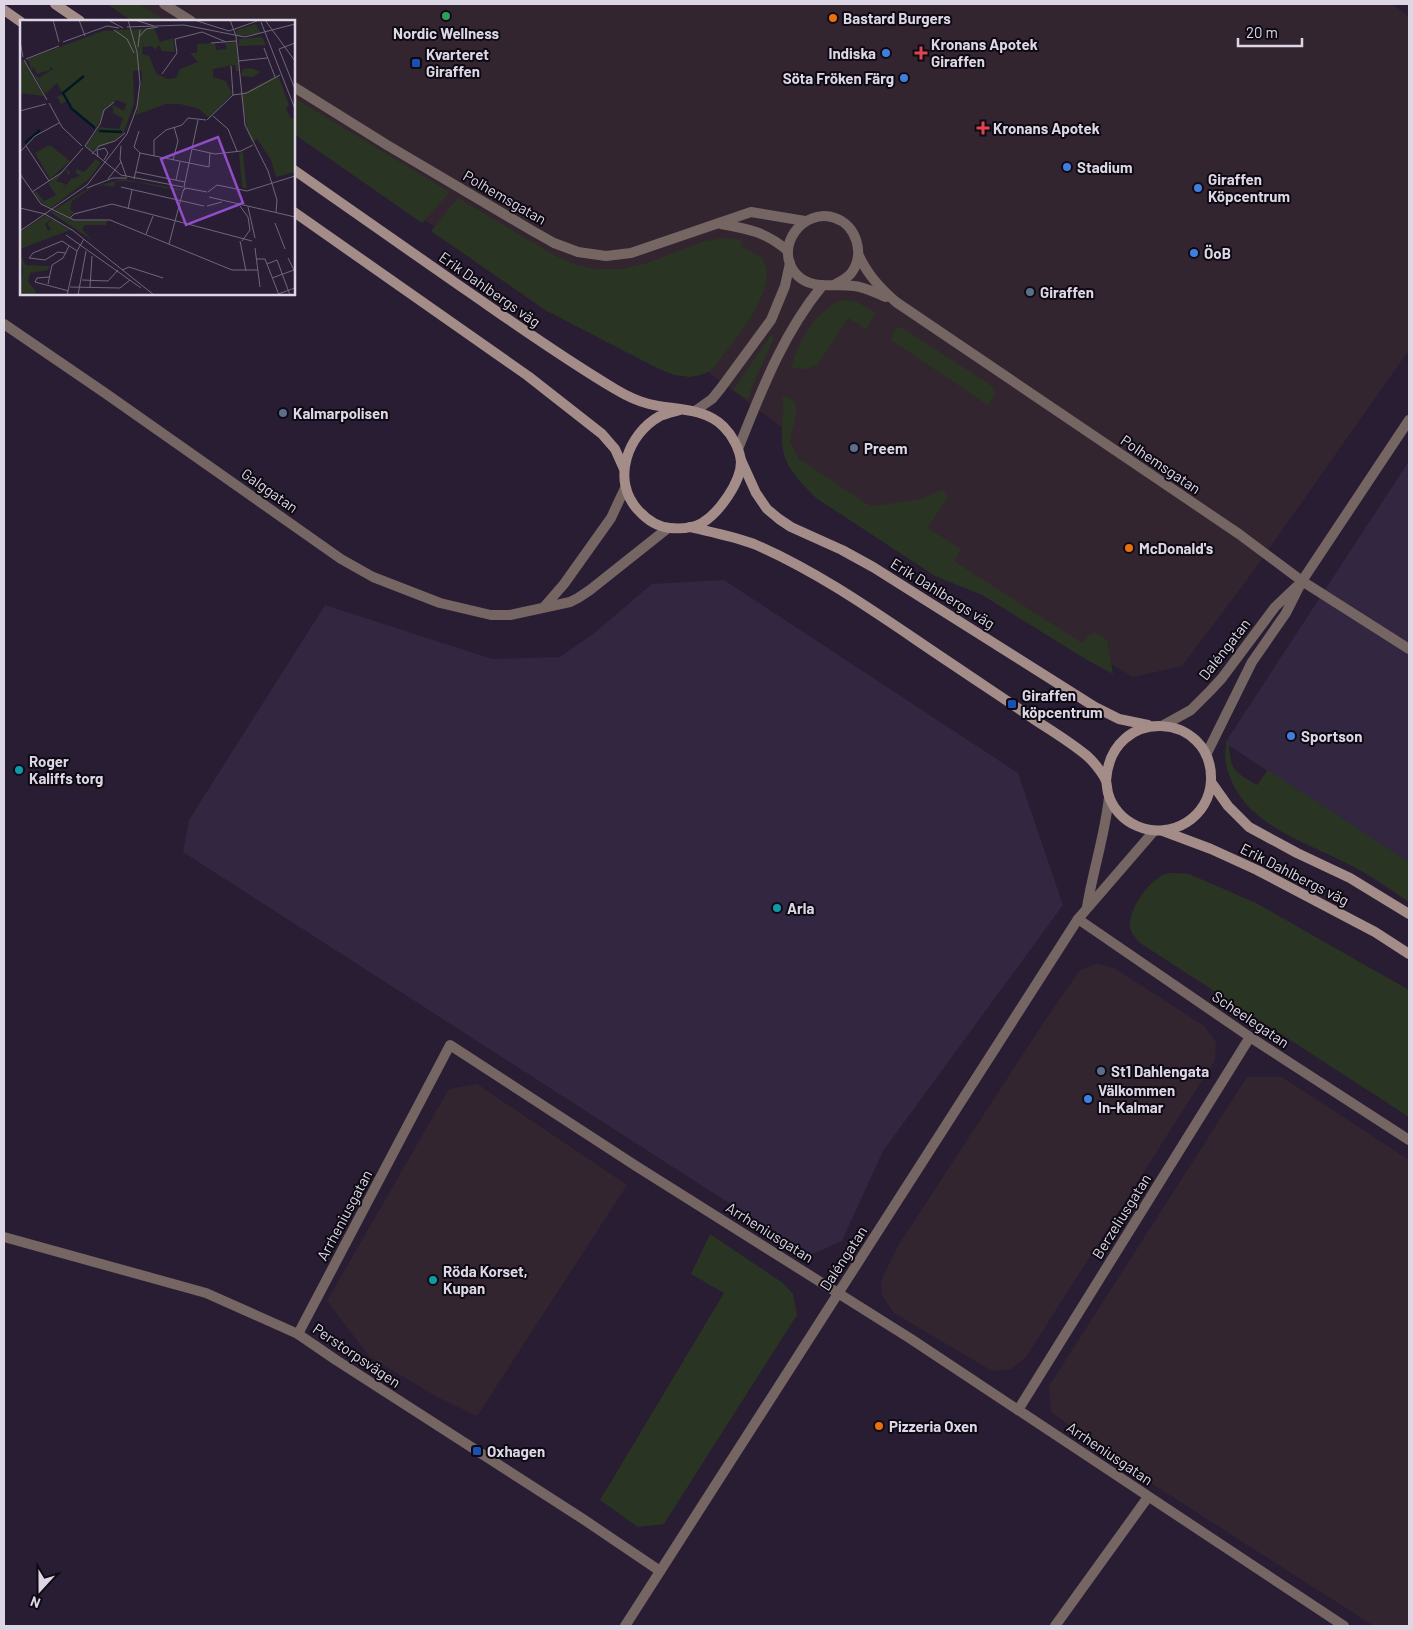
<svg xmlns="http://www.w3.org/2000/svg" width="1413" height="1630" font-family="Barlow,sans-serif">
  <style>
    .commercial { fill: #332530 }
    .built { fill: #322640 }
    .green { fill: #2a3422 }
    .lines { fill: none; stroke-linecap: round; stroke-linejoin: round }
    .minor { stroke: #756664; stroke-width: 10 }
    .tertiary { stroke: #756664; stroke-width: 10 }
    .secondary { stroke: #a48c89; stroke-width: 10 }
    .leisure-dot { fill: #2e9e5b; stroke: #0e0a13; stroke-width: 2 }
    .food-dot { fill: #e8710a; stroke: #0e0a13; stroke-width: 2 }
    .shop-dot { fill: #3f7fe0; stroke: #0e0a13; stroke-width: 2 }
    .health-dot { fill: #e0444e; stroke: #0e0a13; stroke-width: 2 }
    .transit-dot { fill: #1a4fb4; stroke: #0e0a13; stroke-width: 2 }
    .service-dot { fill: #5c6f8a; stroke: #0e0a13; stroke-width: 2 }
    .culture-dot { fill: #0f9aa8; stroke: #0e0a13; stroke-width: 2 }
    .labels { text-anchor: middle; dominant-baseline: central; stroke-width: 4; stroke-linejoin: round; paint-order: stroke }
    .poi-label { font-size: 15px; font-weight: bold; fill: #ddd6e5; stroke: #0e0a13; text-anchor: start }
    .street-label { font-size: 15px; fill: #ddd6e5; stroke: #0e0a13 }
    .inset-river { fill: none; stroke: #001724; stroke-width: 2.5 }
    .inset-road { fill: none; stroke: #70677a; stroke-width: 1 }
    .view { fill: #8f4ec7; fill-opacity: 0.15; stroke: #8f4ec7; stroke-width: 2.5 }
    .inset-edge { fill: none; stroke: #ddd6e5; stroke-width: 2.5 }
  </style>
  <rect width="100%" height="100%" fill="#281d33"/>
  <g class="commercial">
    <polygon points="118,4 1392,4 1409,17 1409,350 1247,580 1182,666 1133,677 988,590 792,461 788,432 699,365 453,240 294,128 294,21 143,21"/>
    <polygon points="1097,964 1114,968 1204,1026 1216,1042 1215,1060 1026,1357 1011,1369 992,1371 894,1313 882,1295 881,1281 898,1246 1044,1022 1080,970"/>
    <polygon points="1247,1077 1282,1077 1409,1160 1409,1626 1374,1626 1157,1487 1051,1412 1049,1386"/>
    <polygon points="477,1084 627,1185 477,1416 437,1397 370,1357 327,1301 449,1089"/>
  </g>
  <g class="built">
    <polygon points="1409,461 1409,864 1225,743"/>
    <polygon points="724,580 1018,773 1063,905 883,1151 842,1241 810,1255 183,852 189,820 325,605 492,659 560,657 593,634 652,584"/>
  </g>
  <g class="green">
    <polygon points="107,4 139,4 166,21 132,21"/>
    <polygon points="294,98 450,192 422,223 294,134"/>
    <path d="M 458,198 L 554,255 L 576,265 L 596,269 L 621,269 L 647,263 L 702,242 L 722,238 L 742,240 L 741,246 L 762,258 C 764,263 767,268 767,273 C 767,303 734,340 717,364 L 710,371 L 701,375 L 690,377 L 674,375 L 657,368 L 545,310 L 431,231 Z"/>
    <path d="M 842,300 L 857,302 L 876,313 L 866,329 L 848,318 L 818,364 L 807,369 L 792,368 C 795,345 819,307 842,300 Z"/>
    <polygon points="901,327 992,386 995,394 988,405 891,340 894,330"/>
    <polygon points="771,335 774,338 752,387 748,400 733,390"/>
    <path d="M 782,396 C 790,396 795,401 797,409 L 790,442 L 799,459 L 867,504 L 874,506 L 921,499 L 942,490 L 948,496 L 928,528 L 961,549 L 954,561 L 1082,643 L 1089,635 L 1096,633 L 1107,640 L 1113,674 L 1087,660 L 982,595 L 935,576 L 816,498 C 795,477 780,463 782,431 C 782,419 785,409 782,396 Z"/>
    <path d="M 1228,740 C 1232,770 1230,769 1257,785 L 1268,770 L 1409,862 L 1409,902 C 1391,890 1373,877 1354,867 C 1311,844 1248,827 1230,777 C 1225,764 1223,752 1228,740 Z"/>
    <path d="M 1175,873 L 1189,874 L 1256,903 L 1409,990 L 1409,1117 L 1140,943 C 1136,938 1130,933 1130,926 C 1129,909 1148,882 1163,875 C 1166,873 1171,873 1175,873 Z"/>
    <polygon points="710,1234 783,1283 793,1294 797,1315 664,1524 638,1527 600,1500 724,1293 691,1274"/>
  </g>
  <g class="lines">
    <g class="minor">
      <polyline points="164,4 191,21"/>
      <polyline points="294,87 387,145 531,230 554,243 578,252 606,256 631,253 751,212 805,221"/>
      <path d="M 721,224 C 749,229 766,232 788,251"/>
      <path d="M 859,256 C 868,275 880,288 896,302 L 1239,534 L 1302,581 L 1409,649"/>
      <path d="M 834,285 C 841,281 848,278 852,272 C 865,253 856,225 835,218 C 803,207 773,247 796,274 C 812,291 833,283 854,286 C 865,287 876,293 886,297"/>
      <polyline points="695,411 712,399 721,388 771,320 785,286 790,263"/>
      <path d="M 738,449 C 761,392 782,335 822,286"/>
      <polyline points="1162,726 1191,710 1210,691 1222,678 1275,607 1296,587"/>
      <polyline points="1206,755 1252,662 1286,613 1302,581 1409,420"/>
      <path d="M 1087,907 C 1093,870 1105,835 1109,797"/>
      <polyline points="1078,919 1250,1037 1409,1140"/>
      <polyline points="4,1237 206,1293 298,1334 336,1360 583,1519 660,1571"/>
      <polyline points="298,1334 450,1045 636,1166 911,1339 1344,1626"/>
      <polyline points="1018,1410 1250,1037"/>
      <polyline points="625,1626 1078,919 1154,831"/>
      <polyline points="1055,1626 1148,1497"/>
    </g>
    <g class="tertiary">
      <polyline points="4,324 105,393 341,559 373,577 440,603 491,615 510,615 570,602 578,598 590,590 668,528"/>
      <polyline points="544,607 564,584 611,518 625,488"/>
    </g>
    <g class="secondary">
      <polyline points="55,4 80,21"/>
      <polyline points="4,10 21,22"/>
      <path d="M 294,170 C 349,209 405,247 460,286 C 511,321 561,357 615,389 C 625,395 637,401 649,404 C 673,410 703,407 723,426 C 732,435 740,449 741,462 C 741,482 719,513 702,523 C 693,528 681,529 670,528 C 657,527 647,520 638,510 C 611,481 627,434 660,416 C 667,413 673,412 680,410"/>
      <polyline points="294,212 528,376 602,434 615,449 624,469"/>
      <polyline points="741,460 756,493 767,509 779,519 791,527 842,550 873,567 1095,707 1119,719 1148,725"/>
      <path d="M 690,527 C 711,532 733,536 754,544 C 826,575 890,623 955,666 C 983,685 1011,703 1038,722 C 1054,732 1071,743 1086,755 C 1092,760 1103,773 1106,781 C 1107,784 1107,789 1108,793 C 1112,808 1123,820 1137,826 C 1171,841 1210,817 1211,780 C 1213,712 1111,704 1106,781"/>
      <polyline points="1211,782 1228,806 1249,827 1297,853 1350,878 1409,914"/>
      <polyline points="1163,831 1211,849 1257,870 1375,932 1409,954"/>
    </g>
  </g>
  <circle class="leisure-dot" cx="446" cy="16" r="5"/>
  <g class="food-dot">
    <circle cx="833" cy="18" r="5"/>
    <circle cx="1129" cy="548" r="5"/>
    <circle cx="879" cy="1426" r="5"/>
  </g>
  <g class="shop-dot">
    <circle cx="886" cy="53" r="5"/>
    <circle cx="904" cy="78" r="5"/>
    <circle cx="1067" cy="167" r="5"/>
    <circle cx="1198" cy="188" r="5"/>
    <circle cx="1194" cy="253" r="5"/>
    <circle cx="1291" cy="736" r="5"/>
    <circle cx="1088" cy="1099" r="5"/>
  </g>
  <g class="health-dot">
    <path d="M918.5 45.5h5v5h5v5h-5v5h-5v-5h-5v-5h5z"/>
    <path d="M980.5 120.5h5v5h5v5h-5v5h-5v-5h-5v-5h5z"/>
  </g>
  <g class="transit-dot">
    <rect x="411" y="58" width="10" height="10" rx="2.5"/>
    <rect x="1007" y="699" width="10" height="10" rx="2.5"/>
    <rect x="472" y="1446" width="10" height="10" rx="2.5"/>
  </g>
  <g class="service-dot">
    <circle cx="1030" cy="292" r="5"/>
    <circle cx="283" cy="413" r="5"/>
    <circle cx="854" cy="448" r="5"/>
    <circle cx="1101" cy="1071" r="5"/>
  </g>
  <g class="culture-dot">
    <circle cx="19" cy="770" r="5"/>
    <circle cx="777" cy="908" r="5"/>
    <circle cx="433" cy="1280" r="5"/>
  </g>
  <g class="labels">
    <g class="poi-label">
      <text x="843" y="18">Bastard Burgers</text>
      <text x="446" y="33" text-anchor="middle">Nordic Wellness</text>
      <text x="931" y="44">Kronans Apotek<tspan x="931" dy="17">Giraffen</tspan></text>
      <text x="876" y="53" text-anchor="end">Indiska</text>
      <text x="426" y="54">Kvarteret<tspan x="426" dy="17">Giraffen</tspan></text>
      <text x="894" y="78" text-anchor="end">Söta Fröken Färg</text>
      <text x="993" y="128">Kronans Apotek</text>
      <text x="1077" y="167">Stadium</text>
      <text x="1208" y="179">Giraffen<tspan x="1208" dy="17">Köpcentrum</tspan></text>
      <text x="1204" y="253">ÖoB</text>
      <text x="1040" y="292">Giraffen</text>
      <text x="293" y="413">Kalmarpolisen</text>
      <text x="864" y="448">Preem</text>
      <text x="1139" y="548">McDonald's</text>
      <text x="1022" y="695">Giraffen<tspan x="1022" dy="17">köpcentrum</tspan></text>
      <text x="1301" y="736">Sportson</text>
      <text x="29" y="761">Roger<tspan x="29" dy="17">Kaliffs torg</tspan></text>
      <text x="787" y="908">Arla</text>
      <text x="1111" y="1071">St1 Dahlengata</text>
      <text x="1098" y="1090">Välkommen<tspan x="1098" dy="17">In-Kalmar</tspan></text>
      <text x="443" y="1271">Röda Korset,<tspan x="443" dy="17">Kupan</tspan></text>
      <text x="889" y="1426">Pizzeria Oxen</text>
      <text x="487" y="1451">Oxhagen</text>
    </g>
    <g class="street-label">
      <text transform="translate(505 197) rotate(30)">Polhemsgatan</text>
      <text transform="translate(490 289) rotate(35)">Erik Dahlbergs väg</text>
      <text transform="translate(1161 464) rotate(34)">Polhemsgatan</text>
      <text transform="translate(270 490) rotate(35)">Galggatan</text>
      <text transform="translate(943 593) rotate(32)">Erik Dahlbergs väg</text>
      <text transform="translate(1224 649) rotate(-52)">Daléngatan</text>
      <text transform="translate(1295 874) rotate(27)">Erik Dahlbergs väg</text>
      <text transform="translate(1251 1019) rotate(34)">Scheelegatan</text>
      <text transform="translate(344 1215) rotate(-62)">Arrheniusgatan</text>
      <text transform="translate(1121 1216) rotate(-58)">Berzeliusgatan</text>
      <text transform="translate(770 1232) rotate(32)">Arrheniusgatan</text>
      <text transform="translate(843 1258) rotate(-57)">Daléngatan</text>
      <text transform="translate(357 1355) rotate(34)">Perstorpsvägen</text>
      <text transform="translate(1110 1453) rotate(34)">Arrheniusgatan</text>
    </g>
  </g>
  <g transform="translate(20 20)">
    <rect width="275" height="275" fill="#281d33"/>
    <path d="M 236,4 L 241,14 L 217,16 L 216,10 ZM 134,8 L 140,22 L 153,18 L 155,32 L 142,31 L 139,25 L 135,30 L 132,26 L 123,27 L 122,34 L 129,36 L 136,53 L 147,59 L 156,58 L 160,49 L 178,42 L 170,33 L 177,33 L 177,24 L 195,23 L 196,30 L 207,29 L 205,23 L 216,22 L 219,51 L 216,51 L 215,45 L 193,49 L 193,57 L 206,61 L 212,74 L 189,98 L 179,89 L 160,84 L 146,84 L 116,95 L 122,58 L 121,50 L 113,51 L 114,83 L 104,112 L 96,120 L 70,131 L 66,125 L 80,107 L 99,109 L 103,98 L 85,90 L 94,93 L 92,85 L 87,89 L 91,84 L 104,91 L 106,84 L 97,80 L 87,86 L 76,109 L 53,91 L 47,81 L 41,84 L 37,77 L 43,74 L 37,63 L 25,74 L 13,53 L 19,58 L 33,49 L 30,46 L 30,50 L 17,54 L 13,46 L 12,52 L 8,39 L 83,11 ZM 242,17 L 246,25 L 219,26 L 219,19 ZM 2,41 L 4,41 L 24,76 L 0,73 ZM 231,48 L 241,52 L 233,57 L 221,56 L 223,49 ZM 258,55 L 269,85 L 266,88 L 271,99 L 275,97 L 275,152 L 256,157 L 251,140 L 237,119 L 232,122 L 228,113 L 221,74 ZM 30,125 L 50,141 L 30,159 L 15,133 ZM 223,132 L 225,154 L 227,169 L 222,167 L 219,133 ZM 76,139 L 81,143 L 68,160 L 31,188 L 23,184 L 14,174 L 16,171 L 24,181 L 36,175 L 28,163 L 46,149 L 50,152 L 50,153 L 48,155 L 46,149 L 36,161 L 46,164 L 42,171 L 51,159 L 60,156 L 55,152 L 57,149 L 64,152 ZM 103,159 L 159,169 L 161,171 L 145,168 L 144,171 L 144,168 L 117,162 L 99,161 L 95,162 L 94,167 L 84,165 L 71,168 L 52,181 L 50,189 L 54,192 L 49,197 L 34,190 L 67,169 ZM 32,191 L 56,201 L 83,200 L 87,201 L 86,205 L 65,205 L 62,209 L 72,220 L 30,192 ZM 26,195 L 31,199 L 25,204 L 28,211 L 31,209 L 27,204 L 32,199 L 50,210 L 0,229 L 0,212 ZM 0,235 L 6,245 L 30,246 L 28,250 L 10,253 L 8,262 L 16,271 L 15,275 L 0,275 L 3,250 Z" fill="#2a3422"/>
    <path class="inset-river" d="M 64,56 L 43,73 L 52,89 L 75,108M 79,111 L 102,112M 5,123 L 20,110"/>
    <path class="inset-road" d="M 33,0 L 39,22M 59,0 L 65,16M 88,0 L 103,8M 115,0 L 134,6M 139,0 L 155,0M 174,0 L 209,11 L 237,1M 210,0 L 216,16 L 225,105 L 248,151 L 257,180 L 256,192M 245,0 L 275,41M 241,2 L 275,89M 107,7 L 164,5 L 225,17 L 275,4M 94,10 L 107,19 L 114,33M 119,17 L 126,9 L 138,7M 0,21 L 3,37M 43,22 L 87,6 L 99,8M 191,23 L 216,21M 275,23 L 259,29 L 275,69M 118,27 L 120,10M 244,28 L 255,57M 6,39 L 39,26M 4,40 L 27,80M 218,41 L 247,38M 211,46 L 213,75M 142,54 L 157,33 L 155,19 L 182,12 L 206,22M 29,83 L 42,107 L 62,126M 0,91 L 26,84M 193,96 L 208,109 L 217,131M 187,100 L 213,75 L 227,73 L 260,55M 119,111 L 114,127 L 120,133 L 189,147 L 190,133M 6,126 L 29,161M 65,126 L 80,104 L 84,90 L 94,82M 65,126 L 101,155 L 163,167M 101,126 L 100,139 L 106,156M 172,129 L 195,134 L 221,131 L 233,125M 0,132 L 15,116 L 39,103M 72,134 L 79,126 L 95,121 L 105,113M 134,136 L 134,120 L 146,110 L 162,105 L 168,98 L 186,100M 78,137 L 77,130 L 85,128 L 88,133 L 84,140M 153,140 L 158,121 L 154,107M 116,152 L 165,162M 0,154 L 21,184 L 54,200 L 90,200 L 212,250 L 238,250M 88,159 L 101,142M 114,159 L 120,133M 156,160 L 160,142M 101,167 L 184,186M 164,167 L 178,100M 165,167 L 163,171 L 166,168 L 187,172M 67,168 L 93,158 L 107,158M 12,172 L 41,153 L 63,128M 188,172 L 197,165 L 227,171 L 275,156M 189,177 L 275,197M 187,186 L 202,182M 220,186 L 228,197 L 230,210 L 222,221M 228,187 L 235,218M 0,188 L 25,194 L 52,210M 108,189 L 112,170M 50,198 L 54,194 L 92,184 L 232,221M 255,203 L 265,229M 51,209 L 134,275M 0,211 L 67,165 L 107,114 L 117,87 L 120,63 L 117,32 L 108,0M 126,214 L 133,196M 46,215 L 121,268M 220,221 L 226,251M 149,224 L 163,171M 235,228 L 240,267M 45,233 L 38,232 L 25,240 L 9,238 L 13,233 L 42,221 L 57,231M 268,238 L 275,252M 236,239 L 245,239 L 259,275M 247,244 L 257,240 L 270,275M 102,250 L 109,247 L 143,258M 29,257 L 17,258 L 15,262 L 49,271M 252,258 L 274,250M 62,260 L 88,261 L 98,250M 28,264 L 32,245 L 43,238 L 49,226M 50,267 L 100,268 L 110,260M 70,267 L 72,236M 258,274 L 275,268M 47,275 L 57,231 L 64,219M 58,275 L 66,231"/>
    <path class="view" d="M 198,117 L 223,183 L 166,205 L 141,139 Z"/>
    <rect width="275" height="275" class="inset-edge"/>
  </g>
  <rect width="1413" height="1630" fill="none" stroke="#ddd6e5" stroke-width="10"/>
  <g transform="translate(40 1590) rotate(201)" stroke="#0e0a13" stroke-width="4" paint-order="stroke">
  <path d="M0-4L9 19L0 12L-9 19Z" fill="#ddd6e5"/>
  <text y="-8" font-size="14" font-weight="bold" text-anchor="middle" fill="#ddd6e5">N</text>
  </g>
  <path d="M1238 38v8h64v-8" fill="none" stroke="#ddd6e5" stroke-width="2.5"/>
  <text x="1246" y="38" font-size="15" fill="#ddd6e5" stroke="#0e0a13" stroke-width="4" paint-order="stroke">20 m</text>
</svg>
